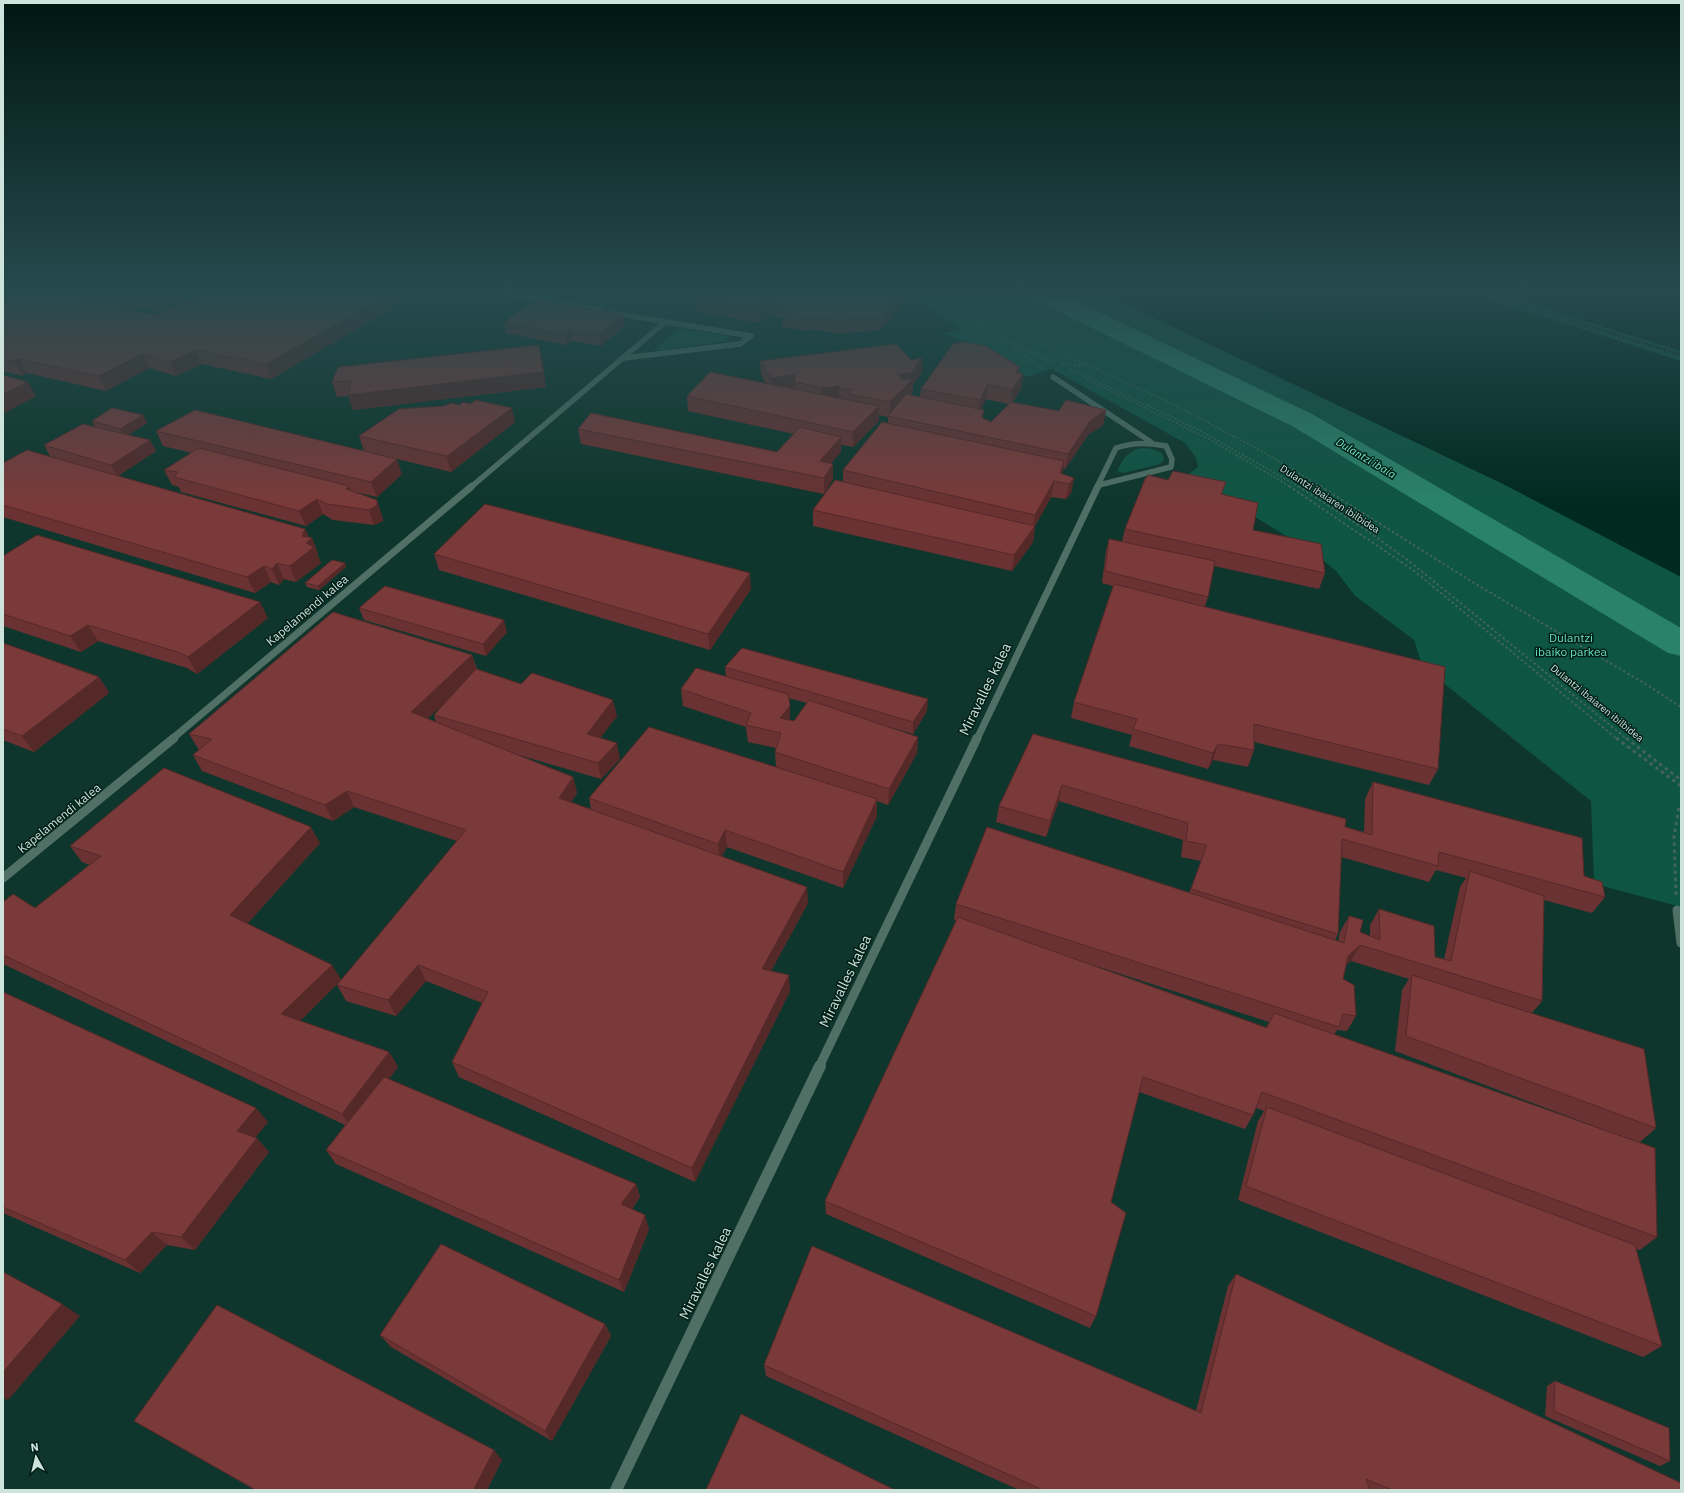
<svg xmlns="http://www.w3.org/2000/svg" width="1684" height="1493" font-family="'IBM Plex Sans',sans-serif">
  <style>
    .built { fill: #0f362c }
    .green { fill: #0f5544 }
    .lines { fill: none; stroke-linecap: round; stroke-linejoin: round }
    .river { fill: #2b826b; fill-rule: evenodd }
    .path-far2 { stroke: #40635a; stroke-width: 1.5; stroke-dasharray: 2 2; stroke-linecap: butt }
    .path-far1 { stroke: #40635a; stroke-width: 2; stroke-dasharray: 2.5 2.5; stroke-linecap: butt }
    .path { stroke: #40635a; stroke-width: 3; stroke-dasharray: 3.5 3.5; stroke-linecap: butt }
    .service { stroke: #507065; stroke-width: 5.5 }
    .minor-far3 { stroke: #507065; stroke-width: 5.5 }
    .minor-far2 { stroke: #507065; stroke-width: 7 }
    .minor-far1 { stroke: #507065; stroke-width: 9 }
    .minor { stroke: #507065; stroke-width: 12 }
    .wall { fill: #6a3232; fill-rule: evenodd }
    .shaded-wall { fill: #562929 }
    .building { fill: #7b3a3a; stroke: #562929 }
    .labels { text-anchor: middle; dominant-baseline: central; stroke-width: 3; stroke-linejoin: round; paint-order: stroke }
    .far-street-label { font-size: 10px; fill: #cee3db; stroke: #021f17 }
    .far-water-label { font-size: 11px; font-style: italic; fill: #75ecc9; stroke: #021f17 }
    .street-label { font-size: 12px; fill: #cee3db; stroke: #021f17 }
    .park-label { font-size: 12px; fill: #66debc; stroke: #021f17 }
    .near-street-label { font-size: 14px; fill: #cee3db; stroke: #021f17 }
  </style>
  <rect width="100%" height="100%" fill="#002a20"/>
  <polygon class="built" points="3,293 907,293 962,330 941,333 968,343 1026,377 1052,369 1185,443 1196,458 1198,467 1187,475 1315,554 1336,571 1355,596 1414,640 1422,666 1592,801 1594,884 1681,907 1681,1490 3,1490"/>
  <g class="green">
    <polygon points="907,293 1102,293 1503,484 1681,577 1681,907 1594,884 1591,801 1422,666 1414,640 1355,596 1336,571 1315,554 1187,475 1198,467 1196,458 1185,443 1052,369 1026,377 968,343 940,333 962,330"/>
    <polygon points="1471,293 1479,293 1681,357 1681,361"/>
    <polygon points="1487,293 1494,293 1681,351 1681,354"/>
    <polygon points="677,329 685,329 729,336 728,341 662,350 656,349"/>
    <path d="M 1142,448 L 1153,449 L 1162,453 L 1164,460 L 1160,464 L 1123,473 L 1117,471 C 1123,459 1128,450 1142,448 Z"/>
  </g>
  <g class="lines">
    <polygon class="river" points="1028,293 1059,293 1312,414 1681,628 1681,656 1668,653 1292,426 1031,298"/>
    <g class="path-far2">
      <polyline points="925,293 1010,344 1049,362"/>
      <polyline points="931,293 1015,344 1053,361"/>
      <polyline points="951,293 1047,347 1175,405 1263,452 1322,487"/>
      <polyline points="1483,293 1681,356"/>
      <polyline points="1014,348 1042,369"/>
      <polyline points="1062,364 1087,366"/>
      <polyline points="1070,369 1203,432 1299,487"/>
      <polyline points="1086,379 1209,439 1291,487"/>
    </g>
    <g class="path-far1">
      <polyline points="1289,486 1413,570 1617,739"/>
      <polyline points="1298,486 1369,532 1409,561 1627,739"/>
      <polyline points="1320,486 1474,583 1644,683 1681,707"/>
    </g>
    <g class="path">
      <polyline points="1616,738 1681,786"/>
      <polyline points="1626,738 1681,780"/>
      <polyline points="1676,895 1674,837 1679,806 1681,805"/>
    </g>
    <polyline class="service" points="1053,377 1151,442"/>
    <g class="minor-far3">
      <polyline points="502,293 600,310"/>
      <polyline points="613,313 751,336 740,344 624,358"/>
      <polyline points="471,487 665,322"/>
      <path d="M 1097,487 L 1116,448 C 1133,442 1148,442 1166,446 L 1172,459 L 1171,467 L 1099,485"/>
    </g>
    <g class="minor-far2">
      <polyline points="172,739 472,486"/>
      <polyline points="977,739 1098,486"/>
    </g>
    <g class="minor-far1">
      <polyline points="3,878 174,738"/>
      <polyline points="1677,910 1681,943"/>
      <polyline points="819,1067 977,738"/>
    </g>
    <polyline class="minor" points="616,1490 820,1066"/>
  </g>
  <g class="wall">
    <path d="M 3,293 L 188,293 L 189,296 L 160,312 L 131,307 L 133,311 L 157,315 L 203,293 L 419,293 L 271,379 L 202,364 L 176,376 L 149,368 L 106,391 L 27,373 L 22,376 L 3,371 ZM 80,296 L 116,302 L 116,303 Z"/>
    <polygon points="654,293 902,293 902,307 881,330 837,334 811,329 811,331 782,327 782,318 768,316 759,323 695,311 694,303 692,302 691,294 686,298"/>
    <polygon points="623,314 625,325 601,346 572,341 567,345 506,333 504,323"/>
    <polygon points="539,345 542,359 546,387 353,410 348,396 337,397 332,382"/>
    <path d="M 922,358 L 922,373 L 913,384 L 912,394 L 911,395 L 920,397 L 921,389 L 1020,367 L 1019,373 L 1023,374 L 1021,389 L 1012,402 L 1059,411 L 1106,410 L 1103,425 L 1088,435 L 1065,469 L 1063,468 L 1062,474 L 1074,478 L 1071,493 L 1066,499 L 1051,497 L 1035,526 L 1033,542 L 1012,571 L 813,526 L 813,510 L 843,482 L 843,470 L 888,423 L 888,417 L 879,415 L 879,421 L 853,447 L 841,445 L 841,452 L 831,463 L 833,479 L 824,494 L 581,444 L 578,429 L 777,452 L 794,434 L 688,411 L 687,396 L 766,383 L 761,375 L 760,361 L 911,360 ZM 986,399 L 1009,404 L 991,422 L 983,418 L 981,410 Z"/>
    <polygon points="143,415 147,423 128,435 150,440 156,451 118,476 305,529 309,537 312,538 318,554 317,554 321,563 296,582 284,579 279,585 271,582 255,593 3,517 3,463 81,466 50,456 44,445 95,427 92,421"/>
    <polygon points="515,422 451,472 364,451 359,436"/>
    <polygon points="156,431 402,474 377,497 355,492 382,516 383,521 374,525 333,520 323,514 306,526 181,492 179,487 172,485 164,470 192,453 163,446"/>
    <polygon points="1168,480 1226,482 1222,494 1253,530 1325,573 1319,589 1214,566 1208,597 1205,606 1438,769 1429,785 1254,742 1254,750 1248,767 1213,760 1208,769 1129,746 1132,735 1071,718 1074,702 1113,586 1102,583 1106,551 1109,539 1122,542 1125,529"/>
    <polygon points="434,554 751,589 710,650 439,570"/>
    <polygon points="3,556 268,618 197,674 187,668 98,641 81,652 3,626"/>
    <polygon points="345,563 346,567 319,590 307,587 305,583"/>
    <polygon points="359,608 507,632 486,656 364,620"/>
    <polygon points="3,643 99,677 109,693 34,752 3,740"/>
    <path d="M 472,655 L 477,669 L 617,716 L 600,738 L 620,759 L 601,779 L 512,753 L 573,777 L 577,793 L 571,802 L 591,809 L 589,798 L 776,767 L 775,752 L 776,748 L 748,742 L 746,727 L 683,706 L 681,689 L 726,676 L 725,667 L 927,711 L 913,734 L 887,726 L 918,737 L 917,753 L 888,805 L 877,801 L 877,816 L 843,888 L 727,847 L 722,856 L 808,903 L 771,971 L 790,991 L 695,1182 L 459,1077 L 452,1062 L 482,1003 L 426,981 L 396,1016 L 346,1001 L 337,985 L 457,841 L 354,807 L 333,821 L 202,771 L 193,755 L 199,750 L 189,734 ZM 788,698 L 807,703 L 794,721 L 790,720 L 790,706 ZM 445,702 L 434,715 L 436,723 L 427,719 Z"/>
    <path d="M 1033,734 L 1364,832 L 1365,799 L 1373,782 L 1584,876 L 1605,897 L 1592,913 L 1544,900 L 1542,1001 L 1532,1013 L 1656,1128 L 1639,1143 L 1395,1051 L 1402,990 L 1409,979 L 1351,961 L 1346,965 L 1343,979 L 1356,1016 L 1347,1031 L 1337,1030 L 1334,1035 L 1657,1237 L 1640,1250 L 1636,1249 L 1662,1346 L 1643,1357 L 1238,1200 L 1258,1121 L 1264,1111 L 1256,1108 L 1253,1115 L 1245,1129 L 1139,1092 L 1111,1202 L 1096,1316 L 1090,1328 L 826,1214 L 825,1201 L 956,921 L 954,920 L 956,904 L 1189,893 L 1201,861 L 1181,857 L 1183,840 L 1059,801 L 1046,837 L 996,822 L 999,806 ZM 1341,857 L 1429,882 L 1436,870 L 1466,878 L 1460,887 L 1444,959 L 1435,957 L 1379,909 L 1370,925 L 1370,936 L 1360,932 L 1349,916 L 1340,932 L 1338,942 L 1335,940 L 1338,934 ZM 1087,963 L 1269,1022 L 1266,1027 Z"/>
    <polygon points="320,843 247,924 332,965 341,980 300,1021 389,1052 398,1067 389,1079 636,1184 640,1197 632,1209 649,1229 624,1292 336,1164 326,1150 345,1125 3,964 3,902 35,908 90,865 82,862 70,846"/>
    <polygon points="3,992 268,1122 255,1137 269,1152 195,1250 167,1245 140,1273 3,1213"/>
    <polygon points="1236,1274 1681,1490 1019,1490 766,1376 764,1365 1196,1411 1228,1286"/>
    <polygon points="605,1324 611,1336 552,1441 391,1347 380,1335"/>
    <polygon points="1555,1381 1670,1461 1660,1466 1545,1416 1547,1386"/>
    <polygon points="134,1421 502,1460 487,1490 255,1490"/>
  </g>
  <g class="shaded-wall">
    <polygon points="165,293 188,293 189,296 160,312 154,299"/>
    <polygon points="392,293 419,293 271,379 266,364"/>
    <polygon points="685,293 691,293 691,294 686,298"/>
    <polygon points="902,293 902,307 881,330 881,316"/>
    <polygon points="767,302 768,316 759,323 759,309"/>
    <polygon points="131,306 137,320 122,309"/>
    <polygon points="623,314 625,325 601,346 599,335"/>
    <polygon points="570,330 572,341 567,345 565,334"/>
    <polygon points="539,345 542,359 546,387 353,410 348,395"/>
    <polygon points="196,350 202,364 176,376 170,362"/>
    <polygon points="142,354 149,368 106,391 99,376"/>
    <polygon points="922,358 922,373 913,384 912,394 890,417 890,402 899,374"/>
    <polygon points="19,359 27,373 22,376 14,361"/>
    <polygon points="1020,367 1018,381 1015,372"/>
    <polygon points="1023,374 1021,389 1011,405 1012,390"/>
    <polygon points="795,375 795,390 772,393 771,378"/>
    <polygon points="28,382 36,396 3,414 3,394"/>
    <polygon points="988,384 986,399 978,415 980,400"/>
    <polygon points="839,386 839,401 822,403 822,388"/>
    <polygon points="879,406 879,421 853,447 853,432"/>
    <polygon points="512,408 515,422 451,472 447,456"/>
    <polygon points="1106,410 1103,425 1088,435 1065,469 1068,454 1090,421"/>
    <polygon points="143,415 147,423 124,437 120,429"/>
    <polygon points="841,437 841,452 820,476 820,461"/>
    <polygon points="150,440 156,451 117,476 111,465"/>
    <polygon points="397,459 402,474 377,497 371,482"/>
    <polygon points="1064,461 1062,477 1060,473"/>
    <polygon points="833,464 833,479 824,494 824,478"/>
    <polygon points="1074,478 1071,493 1066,499 1069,484"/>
    <polygon points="1054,481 1051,497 1035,526 1033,542 1012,571 1014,555 1033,529 1035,515"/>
    <polygon points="349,486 355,502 346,489"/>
    <polygon points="317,499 323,514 306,526 299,511"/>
    <polygon points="377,500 382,516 383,521 374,525 369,510"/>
    <polygon points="305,529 310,540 312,538 318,554 317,554 321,563 296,582 290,566"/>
    <polygon points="277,563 284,579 279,585 272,569"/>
    <polygon points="345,563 346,567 319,590 318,586"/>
    <polygon points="264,566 271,582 255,593 247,577"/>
    <polygon points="750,573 751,589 710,650 708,634"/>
    <polygon points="260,602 268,618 197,674 188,657"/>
    <polygon points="504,620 507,632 486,656 483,644"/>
    <polygon points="88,625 98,641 81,652 70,636"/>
    <polygon points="472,655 477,672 417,729 411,712"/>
    <polygon points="99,677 109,693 34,752 22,736"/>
    <polygon points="928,699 927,711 913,734 913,722"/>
    <polygon points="613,700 617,716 591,750 587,734"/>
    <polygon points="790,706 790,722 780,718"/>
    <polygon points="918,737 917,753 888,805 889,789"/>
    <polygon points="617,743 620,759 601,779 598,763"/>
    <polygon points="1218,744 1213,760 1208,769 1213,753"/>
    <polygon points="573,777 577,793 564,814 559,798"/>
    <polygon points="1062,785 1059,801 1046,837 1050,821"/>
    <polygon points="347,791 354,807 333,821 325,805"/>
    <polygon points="877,799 877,816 843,888 843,872"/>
    <polygon points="311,827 320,843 240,931 230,915"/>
    <polygon points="725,830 727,847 720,860 718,844"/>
    <polygon points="807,887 808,903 763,985 762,969"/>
    <polygon points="1360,945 1351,961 1339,971 1348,956"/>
    <polygon points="332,965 341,980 292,1029 281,1014"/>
    <polygon points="418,965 426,981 396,1016 388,1000"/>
    <polygon points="789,975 790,991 695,1182 692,1168"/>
    <polygon points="389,1052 398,1067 352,1128 342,1114"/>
    <polygon points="256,1108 268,1122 249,1145 237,1131"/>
    <polygon points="257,1138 269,1152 195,1250 181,1237"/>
    <polygon points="636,1184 640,1197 625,1217 621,1204"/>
    <polygon points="645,1215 649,1229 624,1292 619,1280"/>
    <polygon points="152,1232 167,1245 140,1273 125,1260"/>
    <polygon points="62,1304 80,1316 8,1400 3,1398 3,1372"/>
    <polygon points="605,1324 611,1336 552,1441 545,1431"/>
    <polygon points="494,1450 502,1460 487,1490 475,1490 474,1489"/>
  </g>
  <g class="building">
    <polygon points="3,293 66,293 131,306 122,309 157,315 203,293 392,293 266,364 196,350 170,362 142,354 99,376 19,359 14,361 3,359"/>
    <polygon points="120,293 165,293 154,299"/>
    <polygon points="699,293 902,293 881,316 837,320 811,315 810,318 782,313 788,306 767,302 759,309 694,298"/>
    <polygon points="535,299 623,314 599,335 570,330 565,334 504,323"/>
    <polygon points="964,342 986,346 1020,367 1015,372 1023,374 1012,390 988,384 980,400 921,389 953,344"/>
    <polygon points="896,344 911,360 922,358 911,373 899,374 902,380 913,379 890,402 849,394 852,389 840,389 839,386 822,388 795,382 795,375 771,378 760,361"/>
    <polygon points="539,345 543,372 348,395 351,381 332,382 338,367"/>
    <polygon points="710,372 879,406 853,432 687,396"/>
    <polygon points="3,375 28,382 3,394"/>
    <polygon points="906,394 984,410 982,418 991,422 1011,402 1059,411 1066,400 1106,410 1090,421 1068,454 888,416"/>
    <polygon points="476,400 512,408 447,456 359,436 399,409 444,406 451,403 459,405 463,402 470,404"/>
    <polygon points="112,408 143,415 120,429 92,421"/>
    <polygon points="195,410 397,459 371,482 156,431"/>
    <polygon points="591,413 777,452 800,427 841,437 820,461 833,464 824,478 578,429"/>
    <polygon points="882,422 1064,461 1060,473 1074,478 1069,484 1054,481 1035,515 843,470"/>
    <polygon points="83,424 150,440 111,465 44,445"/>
    <polygon points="199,448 349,486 346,489 377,500 377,505 369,510 327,504 317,499 299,511 174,477 178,472 164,470"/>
    <polygon points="27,450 305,529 302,536 312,538 306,543 314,547 290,566 277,563 272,569 264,566 247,577 3,505 3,463"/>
    <polygon points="1173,471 1226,482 1221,494 1258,503 1253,530 1321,544 1325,573 1125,529 1145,479 1148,475 1168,480"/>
    <polygon points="835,480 1035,526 1014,555 813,510"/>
    <polygon points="485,504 750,573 708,634 434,554"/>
    <polygon points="37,535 260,602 188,657 178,652 88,625 70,636 3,614 3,556"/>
    <polygon points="1109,539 1215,561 1208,597 1105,571"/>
    <polygon points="332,560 345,563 318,586 305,583"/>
    <polygon points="1114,584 1445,667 1438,769 1254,724 1254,750 1218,744 1213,753 1133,729 1137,719 1074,702"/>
    <polygon points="385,586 504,620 483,644 359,608"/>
    <polygon points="333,612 472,655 411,712 573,777 559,798 807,887 762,969 789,975 692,1168 452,1062 488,992 418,965 388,1000 337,985 466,830 347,791 325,805 193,755 212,739 189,734"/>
    <polygon points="3,643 99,677 22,736 3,729"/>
    <polygon points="742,648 928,699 913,722 725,667"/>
    <polygon points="696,668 788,694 790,706 780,718 794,721 809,700 918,737 889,789 775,752 781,733 746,725 751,713 681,689"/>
    <polygon points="476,669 521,684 532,673 613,700 587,734 617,743 598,763 434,715"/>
    <polygon points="649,727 877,799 843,872 725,830 718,844 589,798"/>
    <polygon points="1033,734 1346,819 1345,827 1372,835 1373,782 1582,838 1584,876 1602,882 1605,897 1439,852 1438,866 1342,839 1338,934 1191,889 1207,845 1186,841 1188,823 1062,785 1050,821 999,806"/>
    <polygon points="164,768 311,827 230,915 332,965 281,1014 389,1052 342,1114 3,955 3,902 13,894 35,908 101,856 70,846"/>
    <polygon points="987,827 1344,943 1349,916 1363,920 1360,932 1380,940 1379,909 1434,926 1435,957 1451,961 1470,871 1544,896 1542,1001 1360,945 1348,956 1343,979 1354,985 1356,1016 1343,1014 1339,1027 956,904"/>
    <polygon points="958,917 1267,1028 1274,1013 1655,1148 1657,1237 1262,1092 1253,1115 1143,1077 1111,1202 1126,1213 1096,1316 825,1201"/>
    <polygon points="1412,975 1644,1049 1656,1128 1406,1036"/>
    <polygon points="3,992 256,1108 237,1131 257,1138 181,1237 152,1232 125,1260 3,1207"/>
    <polygon points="384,1077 636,1184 621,1204 645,1215 619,1280 326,1150"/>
    <polygon points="1267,1107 1635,1245 1662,1346 1246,1186"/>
    <polygon points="441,1244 605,1324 545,1431 380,1335"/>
    <polygon points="812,1246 1201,1413 1236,1274 1681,1483 1681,1490 1392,1490 1366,1479 1370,1490 1043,1490 764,1365"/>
    <polygon points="3,1272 62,1304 3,1372"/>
    <polygon points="217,1305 494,1450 474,1489 479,1490 256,1490 134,1421"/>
    <polygon points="1555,1381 1669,1428 1670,1461 1554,1411"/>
    <polygon points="741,1414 895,1490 706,1490"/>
  </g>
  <linearGradient id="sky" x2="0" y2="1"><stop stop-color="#001712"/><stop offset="0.58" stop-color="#264a4e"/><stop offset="1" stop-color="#264a4e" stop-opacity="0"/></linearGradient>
  <rect width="1684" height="502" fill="url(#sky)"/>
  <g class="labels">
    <g class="far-street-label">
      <text transform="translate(1330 499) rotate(33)">Dulantzi ibaiaren ibilbidea</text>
      <text transform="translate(1597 703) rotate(39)">Dulantzi ibaiaren ibilbidea</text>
    </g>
    <g class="far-water-label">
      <text transform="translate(1366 458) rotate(31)">Dulantzi ibaia</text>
    </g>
    <g class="street-label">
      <text transform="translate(307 610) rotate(-40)">Kapelamendi kalea</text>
      <text transform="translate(59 818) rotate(-39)">Kapelamendi kalea</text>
    </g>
    <g class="park-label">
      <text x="1571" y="637">Dulantzi<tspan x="1571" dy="14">ibaiko parkea</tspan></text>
    </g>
    <g class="near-street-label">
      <text transform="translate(985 689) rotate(-64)">Miravalles kalea</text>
      <text transform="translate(845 981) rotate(-64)">Miravalles kalea</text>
      <text transform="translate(705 1273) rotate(-64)">Miravalles kalea</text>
    </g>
  </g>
  <rect width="1684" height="1493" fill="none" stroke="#cee3db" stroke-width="8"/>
  <g transform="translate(36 1457) rotate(352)" stroke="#021f17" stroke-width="3" paint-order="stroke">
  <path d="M0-3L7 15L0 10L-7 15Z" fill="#cee3db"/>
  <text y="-6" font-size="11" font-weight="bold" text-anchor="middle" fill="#cee3db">N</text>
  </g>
</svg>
